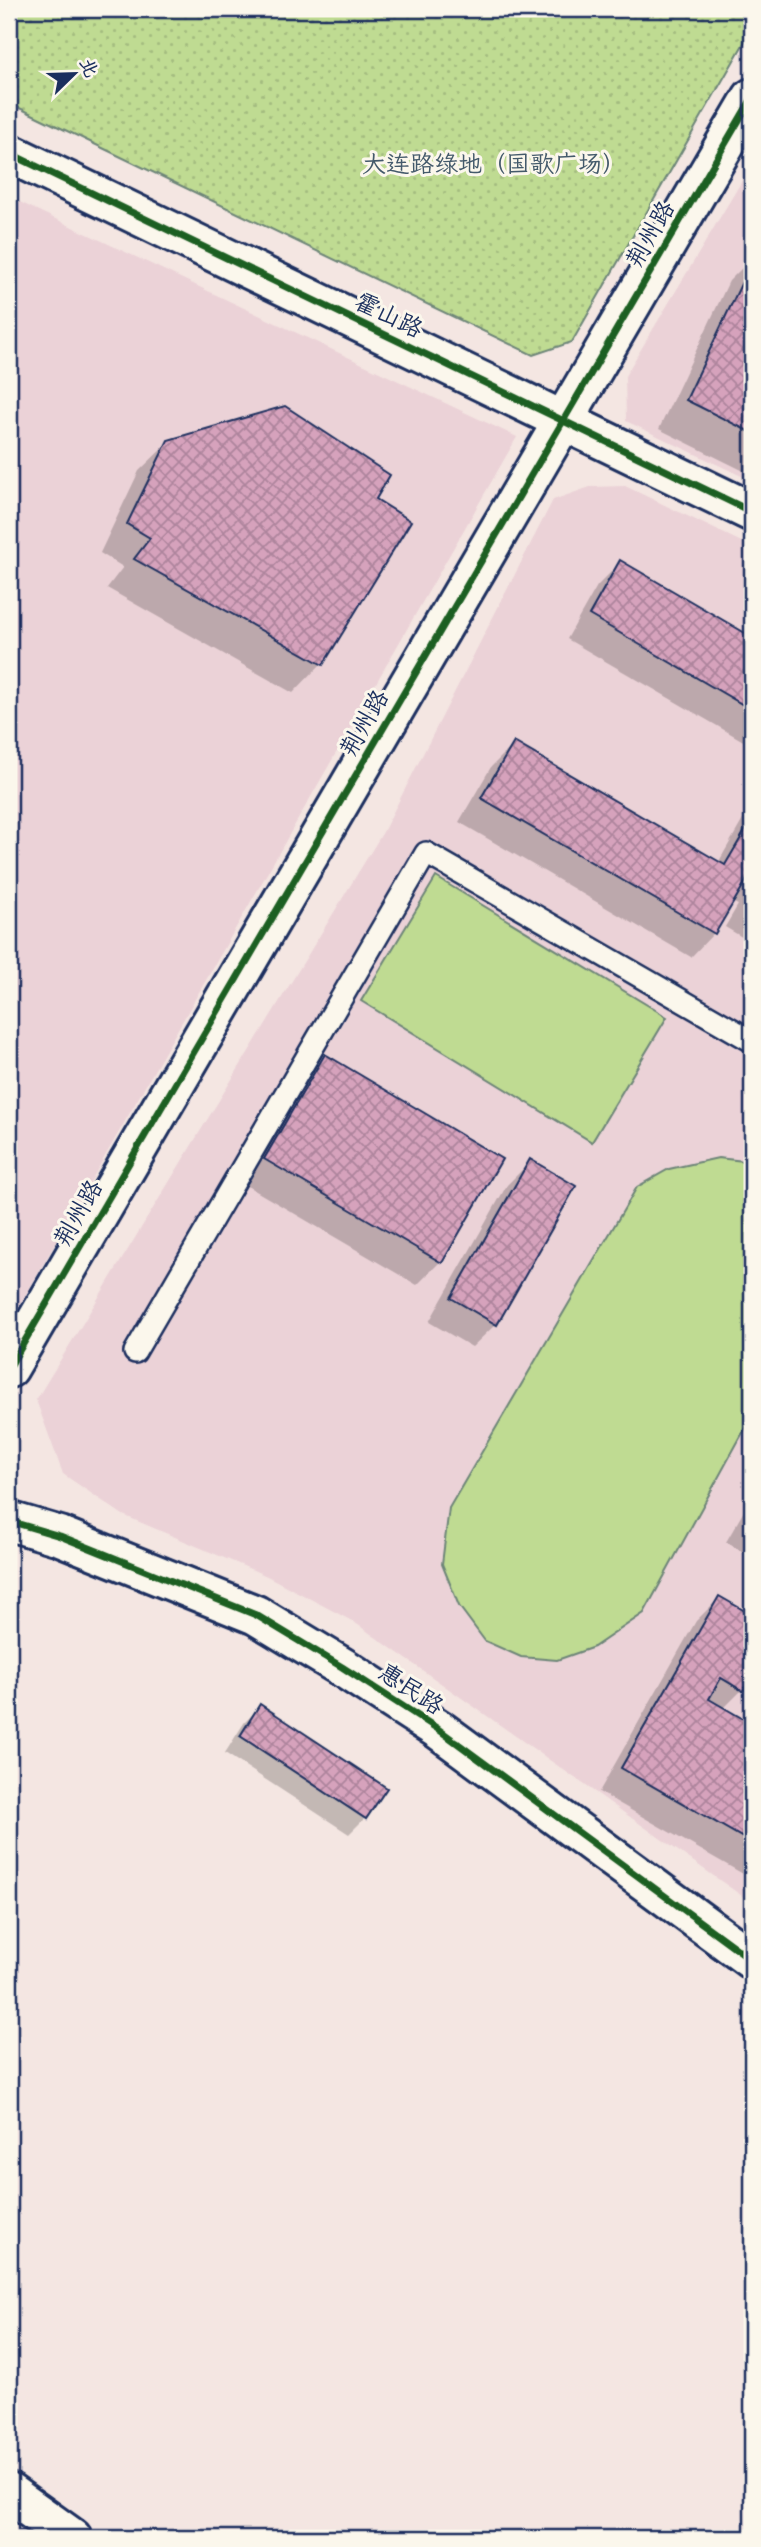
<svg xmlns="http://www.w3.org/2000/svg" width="761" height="2547" font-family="Caveat,'LXGW WenKai TC',sans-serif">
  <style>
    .built { fill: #ebd2d7 }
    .green { fill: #bfdb92; stroke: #6d8578; stroke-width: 2 }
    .park { fill: url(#park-dots); stroke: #6d8578; stroke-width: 2 }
    .shadow { fill: #0003 }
    .building { fill: url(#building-cross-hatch); stroke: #1b2f5e; stroke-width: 2 }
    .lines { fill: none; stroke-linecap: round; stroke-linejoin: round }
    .lane-casing { stroke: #1b2f5e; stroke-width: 26 }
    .street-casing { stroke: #1b2f5e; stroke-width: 44 }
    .lane { stroke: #fbf7ec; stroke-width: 21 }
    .street { stroke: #fbf7ec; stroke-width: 38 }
    .cycleway-casing { stroke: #fbf7ec; stroke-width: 11 }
    .cycleway { stroke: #1b5e20; stroke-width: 7 }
    .labels { text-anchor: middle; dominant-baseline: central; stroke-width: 6; stroke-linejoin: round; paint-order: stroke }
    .park-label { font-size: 24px; fill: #445a6b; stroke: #fbf7ec }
    .street-label { font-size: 24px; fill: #1b2f5e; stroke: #fbf7ec }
  </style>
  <defs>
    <pattern id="park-dots" width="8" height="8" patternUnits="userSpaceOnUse" patternTransform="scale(1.75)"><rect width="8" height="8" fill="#bfdb92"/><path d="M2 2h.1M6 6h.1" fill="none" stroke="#a4bc80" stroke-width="1.8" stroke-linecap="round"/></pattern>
    <pattern id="building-cross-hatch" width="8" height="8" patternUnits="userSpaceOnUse" patternTransform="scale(1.75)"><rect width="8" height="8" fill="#d6a2bc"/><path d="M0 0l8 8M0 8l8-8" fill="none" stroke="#ad849c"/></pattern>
  </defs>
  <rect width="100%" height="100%" fill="#f4e6e2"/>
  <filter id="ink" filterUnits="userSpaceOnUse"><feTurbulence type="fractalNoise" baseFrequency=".0143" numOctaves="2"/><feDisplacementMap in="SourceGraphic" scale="14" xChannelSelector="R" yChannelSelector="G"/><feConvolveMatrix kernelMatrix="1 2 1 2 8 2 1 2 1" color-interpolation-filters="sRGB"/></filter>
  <g filter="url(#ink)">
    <g class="built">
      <polygon points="752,164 752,481 626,421 625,376"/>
      <polygon points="9,197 517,437 9,1324"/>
      <polygon points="625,486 752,547 752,1903 354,1622 267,1576 123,1515 63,1474 36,1400 383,832 553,500 590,487"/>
    </g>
    <g class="green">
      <polygon points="436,877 667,1017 592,1142 361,1001"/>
      <polygon points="718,1158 752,1162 752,1416 644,1613 594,1647 557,1660 521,1657 485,1641 459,1606 442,1564 449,1508 637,1187 669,1169"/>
    </g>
    <polygon class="park" points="9,9 752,9 752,29 572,342 533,355 9,103"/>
    <g class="shadow">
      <polygon points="752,258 752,475 659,429 729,281"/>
      <polygon points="169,442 374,500 409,521 321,664 293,693 107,588 123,567 100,553 139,471"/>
      <polygon points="620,563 752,639 752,746 567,639 597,586"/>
      <polygon points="514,744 718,863 752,804 752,943 725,927 738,905 732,902 714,933 691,957 459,822 491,767"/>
      <polygon points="325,1057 500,1159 440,1262 417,1285 242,1183 302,1080"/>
      <polygon points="531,1161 496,1324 472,1347 429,1322 507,1185"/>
      <polygon points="752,1497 752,1558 726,1542"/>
      <polygon points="719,1598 752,1617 752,1672 742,1690 723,1709 752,1726 752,1879 599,1792 696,1621"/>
      <polygon points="260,1707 365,1818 349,1834 225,1753 244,1723"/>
    </g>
    <g class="building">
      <polygon points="752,261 752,433 686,400"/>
      <polygon points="285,406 390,475 376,499 411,521 323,665 134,559 150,538 127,524 168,440"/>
      <polygon points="620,560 752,637 752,710 589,615"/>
      <polygon points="514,742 725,865 752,819 752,878 749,876 715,934 481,798"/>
      <polygon points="325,1054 502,1159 442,1263 264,1159"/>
      <polygon points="530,1159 576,1186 497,1325 451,1298"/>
      <polygon points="719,1596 752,1615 752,1675 743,1691 721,1678 709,1699 752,1724 752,1843 621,1768"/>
      <polygon points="260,1704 387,1788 366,1819 240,1736"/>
    </g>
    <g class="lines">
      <defs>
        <polyline id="lane" points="135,1352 426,853 752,1041"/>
        <g id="street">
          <polyline points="9,153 752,512"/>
          <polyline points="9,1368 752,98"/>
          <polyline points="9,1521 60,1536 256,1615 342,1667 438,1729 752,1960"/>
          <polyline points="9,2493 72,2538"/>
        </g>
      </defs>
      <use href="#lane" class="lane-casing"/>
      <use href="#street" class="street-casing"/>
      <use href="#lane" class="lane"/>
      <use href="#street" class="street"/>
      <defs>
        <g id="cycleway">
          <polyline points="9,153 752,512"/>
          <polyline points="9,1368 752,98"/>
          <polyline points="9,1521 60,1536 256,1615 342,1667 438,1729 752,1960"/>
        </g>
      </defs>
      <use href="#cycleway" class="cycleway-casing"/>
      <use href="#cycleway" class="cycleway"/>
    </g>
  </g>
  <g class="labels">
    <g class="park-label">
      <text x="494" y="164">大连路绿地（国歌广场）</text>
    </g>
    <g class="street-label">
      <text transform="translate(650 234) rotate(-60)">荆州路</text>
      <text transform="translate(389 315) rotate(26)">霍山路</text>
      <text transform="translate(364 723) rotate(-60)">荆州路</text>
      <text transform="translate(78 1213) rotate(-60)">荆州路</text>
      <text transform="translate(411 1689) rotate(33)">惠民路</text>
    </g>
  </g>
  <rect width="761" height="2547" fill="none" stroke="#fbf7ec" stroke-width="35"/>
  <rect x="18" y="18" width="726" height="2512" fill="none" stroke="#1b2f5e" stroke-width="2.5" filter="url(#ink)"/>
  <g transform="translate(74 74) rotate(67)" stroke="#fbf7ec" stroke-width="5" paint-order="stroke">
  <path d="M0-5L12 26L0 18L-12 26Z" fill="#1b2f5e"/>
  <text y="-10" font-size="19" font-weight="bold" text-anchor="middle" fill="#1b2f5e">北</text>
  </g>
</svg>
